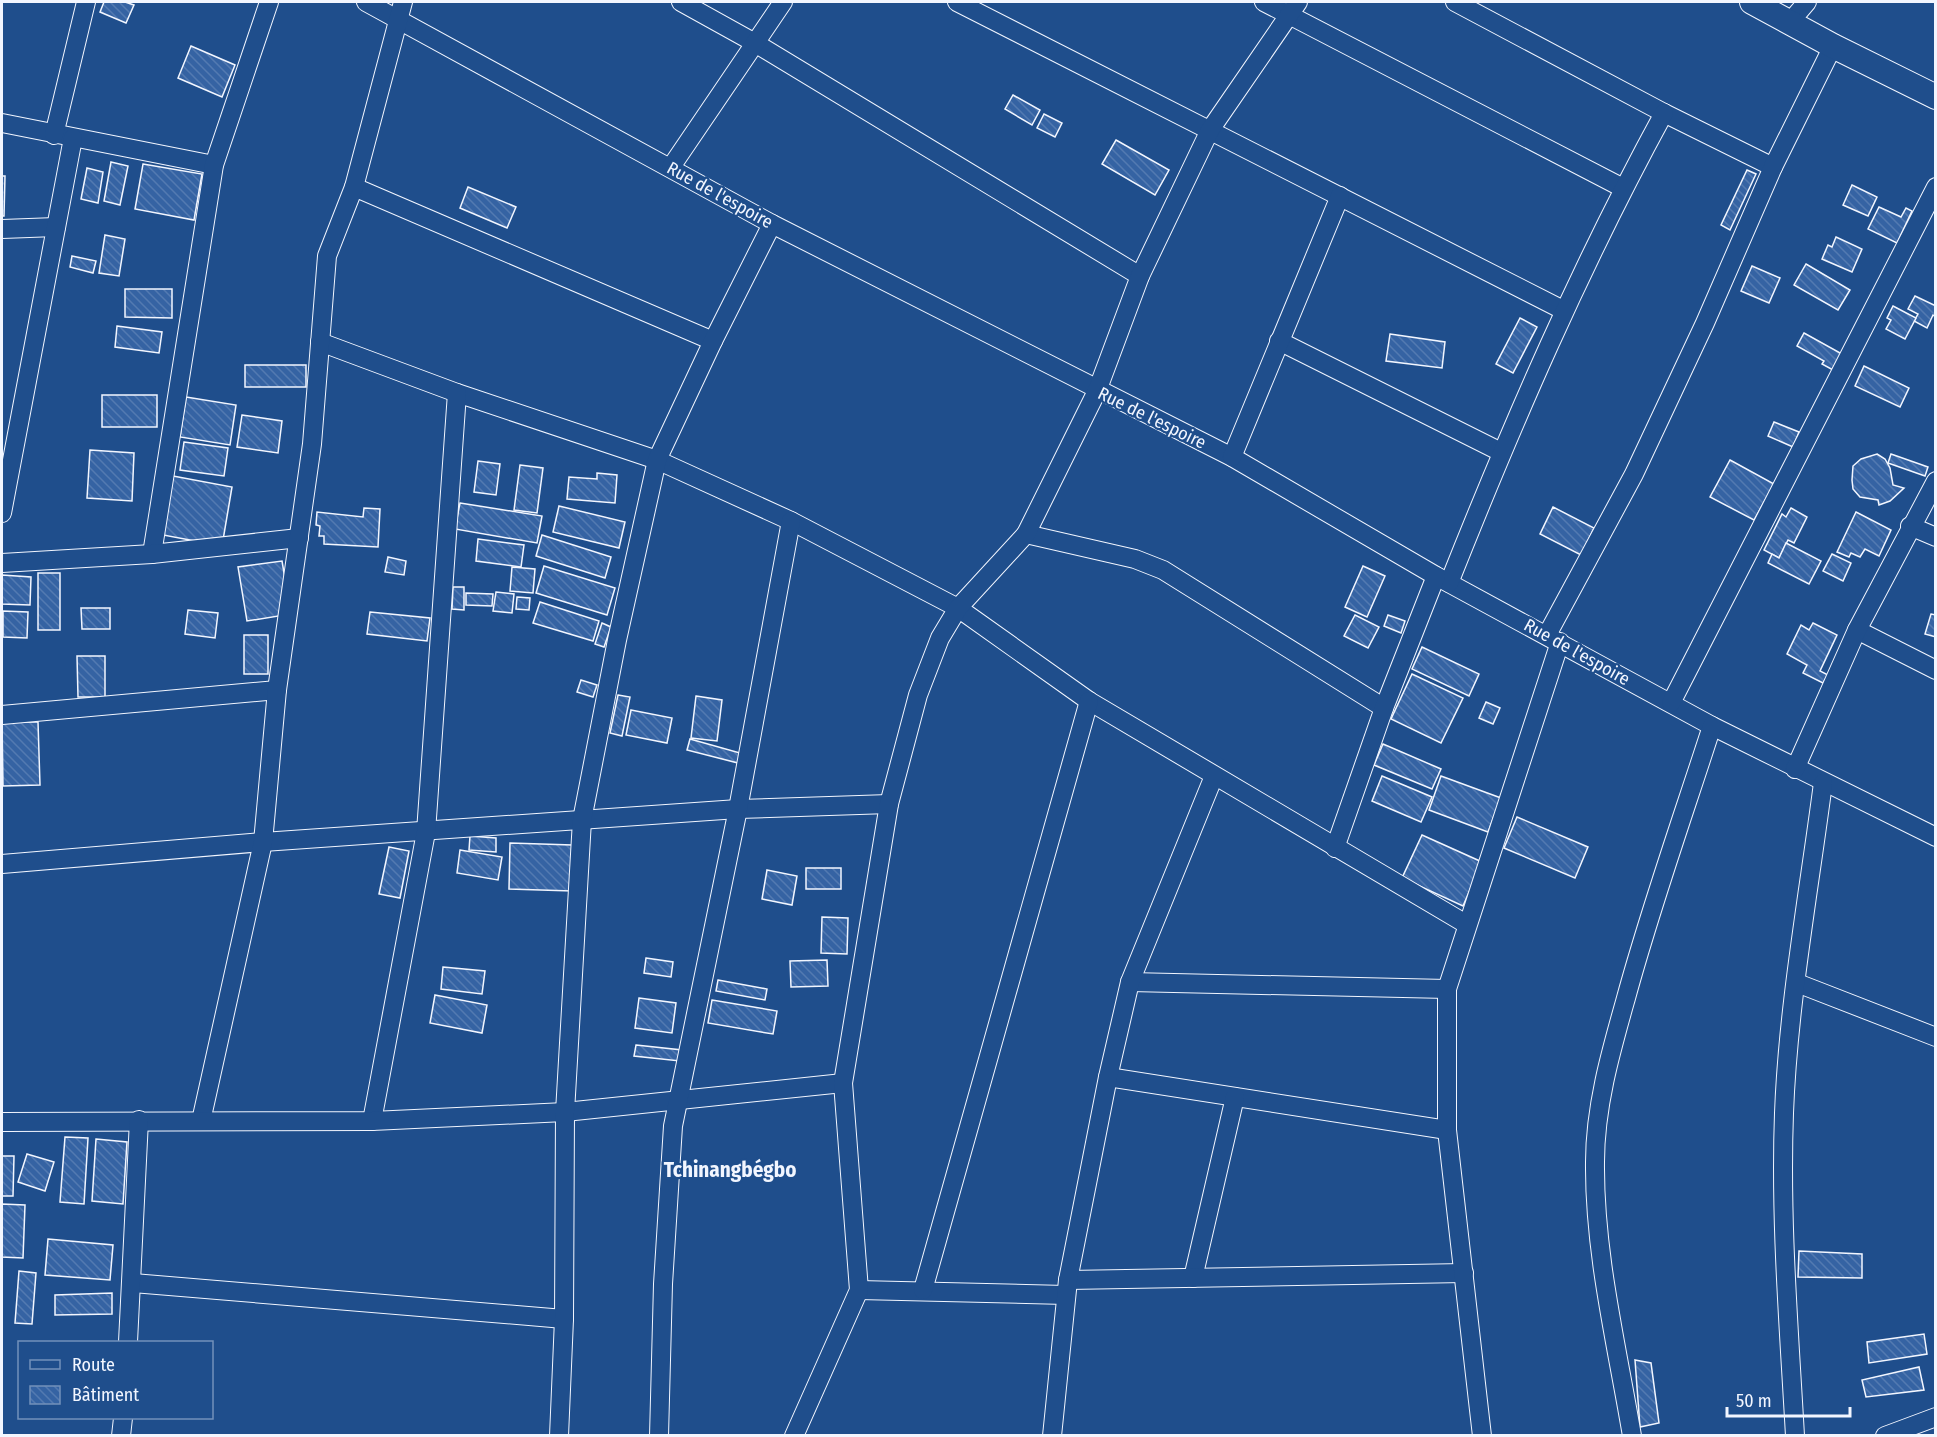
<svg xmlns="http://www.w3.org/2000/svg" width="1937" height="1437" font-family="'Fira Sans Condensed',sans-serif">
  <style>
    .building { fill: url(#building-back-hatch); stroke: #f2f6ff; stroke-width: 1.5 }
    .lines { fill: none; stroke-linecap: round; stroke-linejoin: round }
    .minor-casing { stroke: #f2f6ff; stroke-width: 20 }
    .major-casing { stroke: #f2f6ff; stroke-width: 26 }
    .minor { stroke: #1f4e8c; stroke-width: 18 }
    .major { stroke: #1f4e8c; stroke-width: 24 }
    .labels { text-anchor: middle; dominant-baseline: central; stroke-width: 4.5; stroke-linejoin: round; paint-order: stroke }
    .street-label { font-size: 18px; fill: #f2f6ff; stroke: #1f4e8c }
    .quarter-label { font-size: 21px; font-weight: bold; fill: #f2f6ff; stroke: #1f4e8c }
  </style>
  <defs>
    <pattern id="building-back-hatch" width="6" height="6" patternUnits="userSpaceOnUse" patternTransform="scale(1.5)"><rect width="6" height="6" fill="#3563a3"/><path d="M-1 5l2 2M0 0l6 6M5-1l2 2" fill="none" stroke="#537ab1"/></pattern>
  </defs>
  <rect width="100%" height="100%" fill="#1f4e8c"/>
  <g class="building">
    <polygon points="104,2 125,2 134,5 126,23 100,12"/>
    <polygon points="191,46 235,65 222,97 178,78"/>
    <polygon points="1013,95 1040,110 1032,125 1005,109"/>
    <polygon points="1044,114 1062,123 1055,137 1037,128"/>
    <polygon points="1116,140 1169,170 1155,195 1102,164"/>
    <polygon points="111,162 128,166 120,205 104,201"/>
    <polygon points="143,164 202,174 194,220 135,209"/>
    <polygon points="87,168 103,172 98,203 81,199"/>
    <polygon points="1747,170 1756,174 1730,230 1721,225"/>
    <polygon points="2,176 5,176 4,216 2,216"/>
    <polygon points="1852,185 1877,197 1868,216 1843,205"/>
    <polygon points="468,187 516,207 507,228 460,208"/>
    <polygon points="1879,207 1901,217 1906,208 1912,211 1897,243 1868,229"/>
    <polygon points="105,235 125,239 119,276 99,273"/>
    <polygon points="1836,237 1862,249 1852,272 1822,259 1828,245 1832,247"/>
    <polygon points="72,256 96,261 93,273 70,267"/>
    <polygon points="1806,264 1850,290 1838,310 1794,285"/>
    <polygon points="1752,266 1780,278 1769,303 1741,291"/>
    <polygon points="125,289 172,289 172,318 125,317"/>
    <polygon points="1915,296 1936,306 1936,317 1933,315 1927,328 1914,321 1918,314 1908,309"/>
    <polygon points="1893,306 1916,318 1905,339 1886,329 1891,320 1887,318"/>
    <polygon points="1520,318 1537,327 1513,373 1496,364"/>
    <polygon points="117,326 162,332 159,353 115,347"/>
    <polygon points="1804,333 1842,354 1833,370 1822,364 1824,361 1797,346"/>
    <polygon points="1390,334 1445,342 1442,368 1386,361"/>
    <rect x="245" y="365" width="61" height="22"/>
    <polygon points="1864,366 1909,388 1900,407 1855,386"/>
    <rect x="102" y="395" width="55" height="32"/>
    <polygon points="186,397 236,405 230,445 180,437"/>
    <polygon points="242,415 282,421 278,453 237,447"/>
    <polygon points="1774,422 1799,432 1793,447 1768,436"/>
    <polygon points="184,442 228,448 224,476 180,470"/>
    <polygon points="90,450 134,453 132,501 87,498"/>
    <polygon points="1877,454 1885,459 1890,468 1893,485 1904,488 1890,501 1879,505 1878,500 1860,497 1853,489 1852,480 1853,466 1861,459"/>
    <polygon points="1891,454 1928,467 1925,476 1888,463"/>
    <polygon points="1730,460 1774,484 1754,520 1710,497"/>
    <polygon points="478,461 500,464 496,495 474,492"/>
    <polygon points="520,465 543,468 537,513 514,510"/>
    <polygon points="597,473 617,475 615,503 567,499 569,477 597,479"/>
    <polygon points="173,476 232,487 222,546 163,535"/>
    <polygon points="460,503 542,516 537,543 455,529"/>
    <polygon points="559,506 625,522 619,548 553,532"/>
    <polygon points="1553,507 1594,528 1581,555 1540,534"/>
    <polygon points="364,508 380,509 378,547 324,544 324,536 319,536 320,526 316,525 317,512 363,517"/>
    <polygon points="1791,508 1807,517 1794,543 1788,540 1779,558 1764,550 1782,514 1786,517"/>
    <polygon points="1856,512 1891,530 1879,556 1865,549 1860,557 1851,553 1849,557 1837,552"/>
    <polygon points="542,535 611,557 605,578 536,556"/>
    <polygon points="478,539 524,545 521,567 476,561"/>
    <polygon points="1786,543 1821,561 1809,584 1768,563 1772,554 1779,558"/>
    <polygon points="1832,554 1851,563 1843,581 1823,571"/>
    <polygon points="388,557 406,561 404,575 385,572"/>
    <polygon points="282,561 291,614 247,621 238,567"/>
    <polygon points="544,566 615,588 607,615 536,593"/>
    <polygon points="1363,566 1385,576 1367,617 1345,607"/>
    <polygon points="512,567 535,569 533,593 510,591"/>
    <rect x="38" y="573" width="22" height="57"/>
    <polygon points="2,575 31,577 30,605 2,604"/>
    <polygon points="453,587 464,587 464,610 452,609"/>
    <polygon points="496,592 514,594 512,613 493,611"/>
    <polygon points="466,593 493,594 492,606 466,605"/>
    <polygon points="517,597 530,598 529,610 516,609"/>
    <polygon points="540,602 599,621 593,641 533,623"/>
    <polygon points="81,608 110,608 110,629 82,629"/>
    <polygon points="188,610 218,613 215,638 185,634"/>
    <polygon points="3,611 28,612 27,638 3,637"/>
    <polygon points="370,612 430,618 427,641 367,634"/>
    <polygon points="1931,614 1936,615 1936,637 1925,634"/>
    <polygon points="1355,615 1379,627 1368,648 1344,636"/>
    <polygon points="1388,615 1405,621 1401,633 1384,626"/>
    <polygon points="602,623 611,627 604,647 595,644"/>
    <polygon points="1813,623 1837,635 1820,671 1828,675 1823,683 1803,673 1807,665 1787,654 1801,625 1809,630"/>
    <rect x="244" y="635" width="24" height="39"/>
    <polygon points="1422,647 1479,674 1469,696 1412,669"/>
    <polygon points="77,656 105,656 105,697 78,697"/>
    <polygon points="1412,674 1463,698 1441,743 1391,719"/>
    <polygon points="581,680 597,685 593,697 577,692"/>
    <polygon points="618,695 630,697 622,736 610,733"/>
    <polygon points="696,696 722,700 717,741 691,738"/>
    <polygon points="1486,702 1500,708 1493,724 1479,718"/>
    <polygon points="631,710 672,718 667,743 626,735"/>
    <polygon points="2,722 38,722 40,785 3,786"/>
    <polygon points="690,739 740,753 738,763 687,750"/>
    <polygon points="1383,744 1441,769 1432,789 1374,765"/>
    <polygon points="1382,776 1432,797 1421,822 1372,801"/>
    <polygon points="1441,776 1501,798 1488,832 1429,810"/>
    <polygon points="1517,817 1588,847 1575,878 1504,848"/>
    <polygon points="1422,835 1482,862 1463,906 1402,878"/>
    <polygon points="470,836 496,838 496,852 469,850"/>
    <polygon points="510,843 572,845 572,891 509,889"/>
    <polygon points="389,847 409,851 400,898 379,894"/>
    <polygon points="460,850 502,857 498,880 457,873"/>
    <rect x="806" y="868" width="35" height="21"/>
    <polygon points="767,870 797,876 792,905 762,899"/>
    <polygon points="822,917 848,918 847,954 821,953"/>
    <polygon points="646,958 673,962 671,977 644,973"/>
    <polygon points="827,960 828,986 791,987 790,961"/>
    <polygon points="443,967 485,971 482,994 441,989"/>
    <polygon points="718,980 767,989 765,1000 716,991"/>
    <polygon points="435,995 487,1005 482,1033 430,1023"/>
    <polygon points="639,998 676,1003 672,1033 635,1028"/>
    <polygon points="712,1000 777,1011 773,1034 708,1023"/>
    <polygon points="636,1045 682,1050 680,1061 634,1056"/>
    <polygon points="65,1137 88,1138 84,1204 60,1202"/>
    <polygon points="96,1139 127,1142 123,1204 92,1201"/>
    <polygon points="27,1154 54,1162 45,1191 18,1182"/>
    <polygon points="2,1156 14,1156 13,1196 2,1196"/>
    <polygon points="2,1204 25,1205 23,1258 2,1257"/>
    <polygon points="48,1239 113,1245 110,1280 45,1275"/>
    <polygon points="1799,1251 1862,1254 1862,1278 1798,1277"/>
    <polygon points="19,1271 36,1273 32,1324 15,1323"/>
    <polygon points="112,1293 112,1314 55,1315 55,1295"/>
    <polygon points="1924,1334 1927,1354 1869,1363 1867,1342"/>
    <polygon points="1635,1360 1651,1363 1659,1423 1640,1427"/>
    <polygon points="1919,1367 1924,1390 1866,1397 1862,1380"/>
  </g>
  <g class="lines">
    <defs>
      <g id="minor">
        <polyline points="366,2 772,224 1232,457 1436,576 1712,726 1936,837"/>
        <polyline points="681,2 755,43 1140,276"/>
        <polyline points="957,2 1563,310"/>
        <polyline points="1264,2 1623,188"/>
        <polyline points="1455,2 1664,113 1773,167"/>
        <polyline points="1790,22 1807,2"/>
        <polyline points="2,123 214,165"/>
        <polyline points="54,135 86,2"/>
        <polyline points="671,167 783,2"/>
        <polyline points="354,187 713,341"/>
        <polyline points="2,229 56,227"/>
        <polyline points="1279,341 1501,452"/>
        <polyline points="320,342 457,393 657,460 791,521 958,608 1089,701 1466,924"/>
        <polyline points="1232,457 1340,196"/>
        <polyline points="2,513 73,138"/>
        <polyline points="1910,526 1936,537"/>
        <polyline points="1026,534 1135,559 1163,570 1384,708"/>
        <polyline points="152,554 214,165 269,2"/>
        <polyline points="2,563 152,554 299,538"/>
        <path d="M 1449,583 C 1513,422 1581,265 1664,113"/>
        <polyline points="1857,630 1936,670"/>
        <polyline points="1547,635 1634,474 1705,323 1773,167 1833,46"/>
        <polyline points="1671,703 1936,187"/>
        <polyline points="2,715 277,690"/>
        <polyline points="1795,769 1857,630 1936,481"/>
        <polyline points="1335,848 1384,708 1436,576"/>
        <polyline points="2,864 263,842 738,809 889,804"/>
        <polyline points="1130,982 1447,989"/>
        <polyline points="1797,983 1936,1037"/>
        <polyline points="1108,1077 1447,1130"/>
        <polyline points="201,1121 263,842 277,690 312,444 327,256 354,187 403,2"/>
        <polyline points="372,1121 426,832 457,393"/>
        <polyline points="2,1122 372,1121 565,1112 843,1083"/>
        <polyline points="1193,1278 1235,1097"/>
        <polyline points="1068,1280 1464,1273"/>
        <polyline points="133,1283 564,1319"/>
        <polyline points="859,1290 1066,1295"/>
        <polyline points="923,1290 1089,701"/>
        <polyline points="128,1342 139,1120"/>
        <polyline points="121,1436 123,1418"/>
        <polyline points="559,1436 564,1319 565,1112 582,820 617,640 657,460 713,341 772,224"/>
        <polyline points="659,1436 663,1284 673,1126 738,809 791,521"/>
        <polyline points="794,1436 859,1290 843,1083 889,804 918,695 940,638 958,608 1026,534 1097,391 1140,276 1210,130 1298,2"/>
        <polyline points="1052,1436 1068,1280 1108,1077 1130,982 1214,776"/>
        <polyline points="1482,1436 1447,1130 1447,989 1560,642"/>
        <path d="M 1632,1436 C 1617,1346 1594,1253 1595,1162 C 1595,1106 1611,1051 1626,998 C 1651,906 1683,816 1712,726"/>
        <path d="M 1795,1436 C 1789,1328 1780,1220 1784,1113 C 1788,1005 1809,891 1823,783"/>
        <polyline points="1885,1436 1936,1417"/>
      </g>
      <polyline id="major" points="1752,2 1833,46 1936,97"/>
    </defs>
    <use href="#minor" class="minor-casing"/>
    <use href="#major" class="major-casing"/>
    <use href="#minor" class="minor"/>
    <use href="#major" class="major"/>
  </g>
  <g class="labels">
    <g class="street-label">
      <text transform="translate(720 195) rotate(29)">Rue de l'espoire</text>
      <text transform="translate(1152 418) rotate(26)">Rue de l'espoire</text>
      <text transform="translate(1577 652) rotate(29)">Rue de l'espoire</text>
    </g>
    <g class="quarter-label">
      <text x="730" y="1170">Tchinangbégbo</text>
    </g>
  </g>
  <rect width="1937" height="1437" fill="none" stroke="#f2f6ff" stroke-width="6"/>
  <rect x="18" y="1341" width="195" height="78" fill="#1f4e8c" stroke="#7391ba" stroke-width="1.5"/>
  <rect x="30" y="1360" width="30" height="9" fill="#1f4e8c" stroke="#7391ba" stroke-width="1.5"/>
  <text x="72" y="1371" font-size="18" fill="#f2f6ff">Route</text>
  <rect x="30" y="1386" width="30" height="18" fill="url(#building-back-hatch)" stroke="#7391ba" stroke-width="1.5"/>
  <text x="72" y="1401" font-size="18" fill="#f2f6ff">Bâtiment</text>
  <path d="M1727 1407v9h123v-9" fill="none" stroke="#f2f6ff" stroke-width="3"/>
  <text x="1736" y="1407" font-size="18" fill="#f2f6ff" stroke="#1f4e8c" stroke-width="4.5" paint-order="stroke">50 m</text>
</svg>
